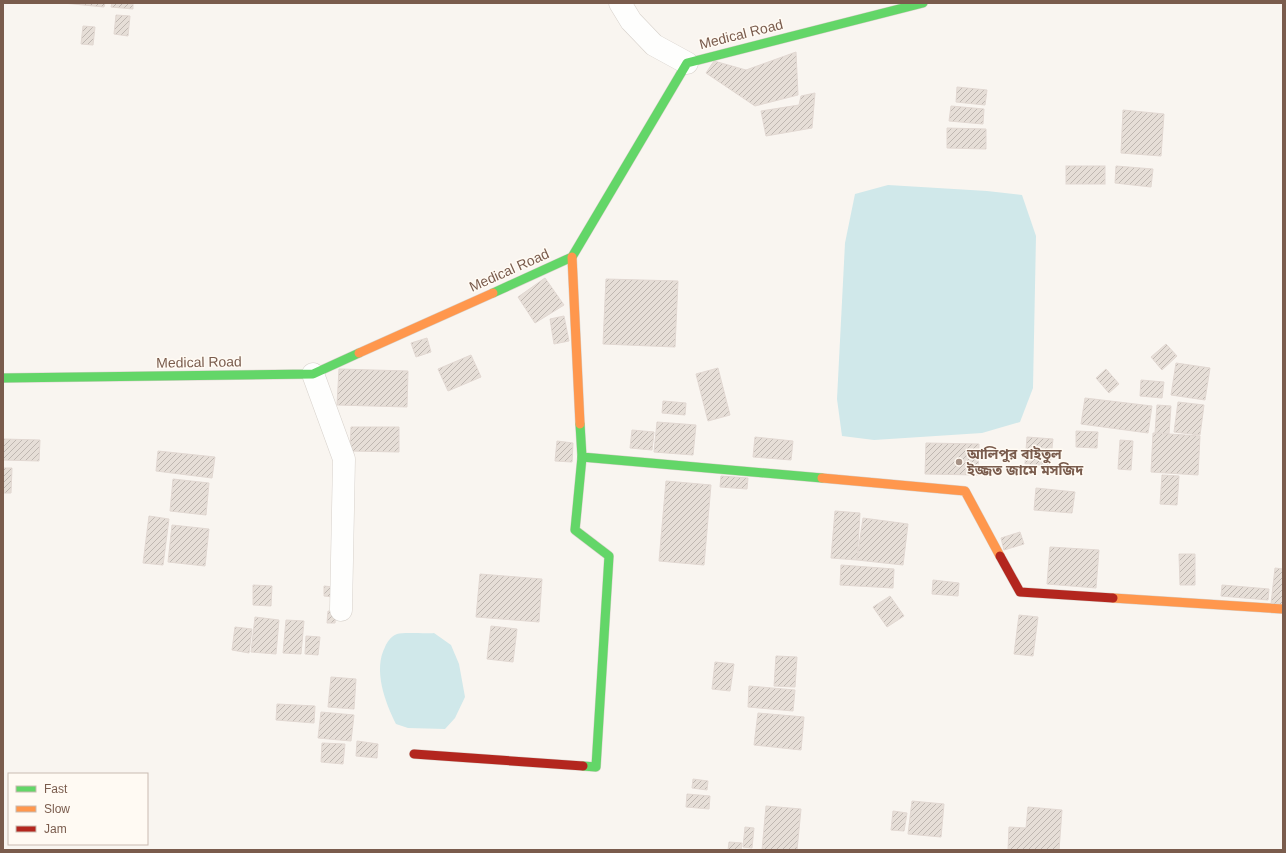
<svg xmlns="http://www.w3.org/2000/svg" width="1286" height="853" font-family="Helvetica,'Noto Sans Bengali',sans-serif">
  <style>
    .water { fill: #d0e8ea }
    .building { fill: url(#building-hatch); stroke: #e2d8d2 }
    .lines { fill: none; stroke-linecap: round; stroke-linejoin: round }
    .street-casing { stroke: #d7d1cb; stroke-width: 23 }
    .fast-casing { stroke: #d9d2cb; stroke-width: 10 }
    .slow-casing { stroke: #d9d2cb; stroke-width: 10 }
    .jam-casing { stroke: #d9d2cb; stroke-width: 10 }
    .street { stroke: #fefefd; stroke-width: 22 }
    .fast { stroke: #63d668; stroke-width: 9 }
    .slow { stroke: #ff974d; stroke-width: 9 }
    .jam { stroke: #b3261e; stroke-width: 9 }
    .poi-dot { fill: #a69286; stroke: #fffaf3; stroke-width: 1.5 }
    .labels { text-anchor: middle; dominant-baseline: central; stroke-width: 3; stroke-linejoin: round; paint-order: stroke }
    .street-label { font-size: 14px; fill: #7a5c4d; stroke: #fffaf3 }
    .poi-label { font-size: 14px; font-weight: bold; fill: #7a5c4d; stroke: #fffaf3; text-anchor: start }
  </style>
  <defs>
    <pattern id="building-hatch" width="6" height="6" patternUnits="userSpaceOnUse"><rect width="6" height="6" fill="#e6ded7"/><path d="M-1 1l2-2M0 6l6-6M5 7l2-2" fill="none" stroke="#bfb7b1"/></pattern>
  </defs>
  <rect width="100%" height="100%" fill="#f9f5f0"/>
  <g class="water">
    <polygon points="888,185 987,191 1022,195 1036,236 1033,388 1020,422 982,433 874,440 842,436 837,399 845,243 855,194"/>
    <path d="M 434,633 L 451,645 L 459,664 L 465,697 L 455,718 L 445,729 L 408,728 L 396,724 C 385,702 373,670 385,647 C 387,642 391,636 397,634 C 404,632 426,634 434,633 Z"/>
  </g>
  <g class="building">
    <polygon points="63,3 105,3 104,7"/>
    <polygon points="112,3 133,3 133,9 111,7"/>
    <polygon points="116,15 130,16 128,36 114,34"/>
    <polygon points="83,26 95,27 93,45 81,44"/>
    <polygon points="796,52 798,95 755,106 706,73 714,61 746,70"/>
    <polygon points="957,87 987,90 985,105 956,102"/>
    <polygon points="815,93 812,128 766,136 761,111 799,105 801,96"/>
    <polygon points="951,106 984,109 983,124 949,121"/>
    <polygon points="1123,110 1164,114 1161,156 1121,153"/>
    <polygon points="947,128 986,129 986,149 947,148"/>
    <rect x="1066" y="166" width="39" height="18"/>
    <polygon points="1116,166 1153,169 1151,187 1115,183"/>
    <polygon points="545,278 564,305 535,323 518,297"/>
    <polygon points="606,279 678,281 675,347 603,344"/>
    <polygon points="564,316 569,341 554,344 550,319"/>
    <polygon points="427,338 431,352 416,357 411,343"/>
    <polygon points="1166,344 1177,356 1162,370 1151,357"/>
    <polygon points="471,355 481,377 448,391 438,369"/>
    <polygon points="1176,363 1210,368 1205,400 1171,395"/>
    <polygon points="718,368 730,415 708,421 696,374"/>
    <polygon points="339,369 408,371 407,407 337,405"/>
    <polygon points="1106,369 1119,384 1109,393 1096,378"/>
    <polygon points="1141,380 1164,382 1162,398 1140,396"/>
    <polygon points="1085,398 1152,406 1148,433 1081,424"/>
    <polygon points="663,401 686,403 685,415 662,413"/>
    <polygon points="1178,402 1204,405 1200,435 1174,432"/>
    <polygon points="1157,405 1171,406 1169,434 1155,433"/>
    <polygon points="657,422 696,425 693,455 654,452"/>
    <polygon points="351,427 399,427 399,452 350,451"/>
    <polygon points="632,430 654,432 652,450 630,448"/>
    <polygon points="1076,431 1098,432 1097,448 1076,447"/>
    <polygon points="1153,433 1200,436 1198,475 1151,472"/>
    <polygon points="755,437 793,441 791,460 753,457"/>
    <polygon points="1027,437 1053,439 1050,466 1025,464"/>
    <polygon points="3,439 40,440 39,461 3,460"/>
    <polygon points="1120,440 1133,441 1131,470 1118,469"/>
    <polygon points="557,441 573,443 572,462 555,461"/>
    <polygon points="926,443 979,444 978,475 925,474"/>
    <polygon points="158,451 215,457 212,478 156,471"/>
    <polygon points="3,468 12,468 11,493 3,493"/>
    <polygon points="1162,475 1179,476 1177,505 1160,504"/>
    <polygon points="721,476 748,478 747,489 720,487"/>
    <polygon points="173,479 209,483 206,515 170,511"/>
    <polygon points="666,481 711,485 704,565 659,561"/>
    <polygon points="1036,488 1075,492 1072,513 1034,510"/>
    <polygon points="835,511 860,513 857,560 831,558"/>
    <polygon points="149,516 169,519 163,565 143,563"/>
    <polygon points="863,518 908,524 903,565 857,560"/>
    <polygon points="172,525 209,529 205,566 168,562"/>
    <polygon points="1020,532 1024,544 1004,550 1001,538"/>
    <polygon points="1050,547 1099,550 1096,588 1047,584"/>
    <polygon points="1179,554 1195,554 1195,585 1180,585"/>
    <polygon points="841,565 894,569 893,588 840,585"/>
    <polygon points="1275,568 1283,569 1283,605 1271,604"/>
    <polygon points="480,574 542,579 539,622 476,617"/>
    <polygon points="933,580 959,583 958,596 932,594"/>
    <polygon points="253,585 272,586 271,606 253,605"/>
    <polygon points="1222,585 1269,589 1268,600 1221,596"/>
    <polygon points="324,586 333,587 333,597 324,596"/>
    <polygon points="890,596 904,616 887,627 873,607"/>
    <polygon points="328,611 336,612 335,623 327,623"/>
    <polygon points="1019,615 1038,617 1033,656 1014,654"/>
    <polygon points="255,617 279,620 276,654 251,652"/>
    <polygon points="286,620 304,621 301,654 283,653"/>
    <polygon points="491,626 517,629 513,662 487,659"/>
    <polygon points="235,627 252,629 249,653 232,650"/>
    <polygon points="306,636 320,637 318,655 305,654"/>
    <polygon points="776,656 797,657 795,687 774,686"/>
    <polygon points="715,662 734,664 730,691 712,689"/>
    <polygon points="331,677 356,679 354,709 328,707"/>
    <polygon points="749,686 795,690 793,711 748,707"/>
    <polygon points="277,704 315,706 314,723 276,720"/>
    <polygon points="321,712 354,715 351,741 318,738"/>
    <polygon points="758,713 804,717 801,750 754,745"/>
    <polygon points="357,741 378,744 377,758 356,756"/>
    <polygon points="322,743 345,744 343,764 321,762"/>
    <polygon points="693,779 708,781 707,790 692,788"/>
    <polygon points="687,794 710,796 709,809 686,807"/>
    <polygon points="912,801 944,804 941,837 908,834"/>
    <polygon points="766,806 801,809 797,850 762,850"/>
    <polygon points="1028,807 1062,810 1059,850 1008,850 1009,827 1026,828"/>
    <polygon points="893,811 907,813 904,831 891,830"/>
    <polygon points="745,827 754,828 752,848 743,847"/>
    <polygon points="729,842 742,843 741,850 728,850"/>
  </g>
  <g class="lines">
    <defs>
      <g id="street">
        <polyline points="620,3 631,21 654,45 687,63"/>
        <polyline points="313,374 344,459 341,610"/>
      </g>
      <g id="fast">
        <polyline points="493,293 572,257 687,63 923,3"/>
        <polyline points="3,378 313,374 359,353"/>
        <polyline points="580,424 582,457 822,478"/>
        <polyline points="582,457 575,530 609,556 596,767 583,766"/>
      </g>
      <g id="slow">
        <polyline points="572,257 580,424"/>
        <polyline points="359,353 493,293"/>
        <polyline points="822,478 965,491 1000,556"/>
        <polyline points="1113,598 1283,609"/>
      </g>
      <g id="jam">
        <polyline points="1000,556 1020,592 1113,598"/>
        <polyline points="414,754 583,766"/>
      </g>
    </defs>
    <use href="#street" class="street-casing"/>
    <use href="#fast" class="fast-casing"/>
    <use href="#slow" class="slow-casing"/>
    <use href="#jam" class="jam-casing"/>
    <use href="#street" class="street"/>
    <use href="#fast" class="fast"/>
    <use href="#slow" class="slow"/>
    <use href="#jam" class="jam"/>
  </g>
  <circle class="poi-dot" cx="959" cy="462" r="4"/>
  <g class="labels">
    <g class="street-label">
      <text transform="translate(741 34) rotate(-14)">Medical Road</text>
      <text transform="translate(509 270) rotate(-24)">Medical Road</text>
      <text transform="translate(199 362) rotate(-1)">Medical Road</text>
    </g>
    <g class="poi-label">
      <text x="967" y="454">আলিপুর বাইতুল<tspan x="967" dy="16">ইজ্জত জামে মসজিদ</tspan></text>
    </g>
  </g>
  <rect width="1286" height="853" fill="none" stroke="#7a5c4d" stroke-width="8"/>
  <rect x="8" y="773" width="140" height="72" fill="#fffaf3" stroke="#cabbb1"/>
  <rect x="16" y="786" width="20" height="6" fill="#63d668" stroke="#cabbb1"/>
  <text x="44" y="793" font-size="12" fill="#7a5c4d">Fast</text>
  <rect x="16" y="806" width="20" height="6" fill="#ff974d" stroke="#cabbb1"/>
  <text x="44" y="813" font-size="12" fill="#7a5c4d">Slow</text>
  <rect x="16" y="826" width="20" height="6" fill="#b3261e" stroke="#cabbb1"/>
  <text x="44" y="833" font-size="12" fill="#7a5c4d">Jam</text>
</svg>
